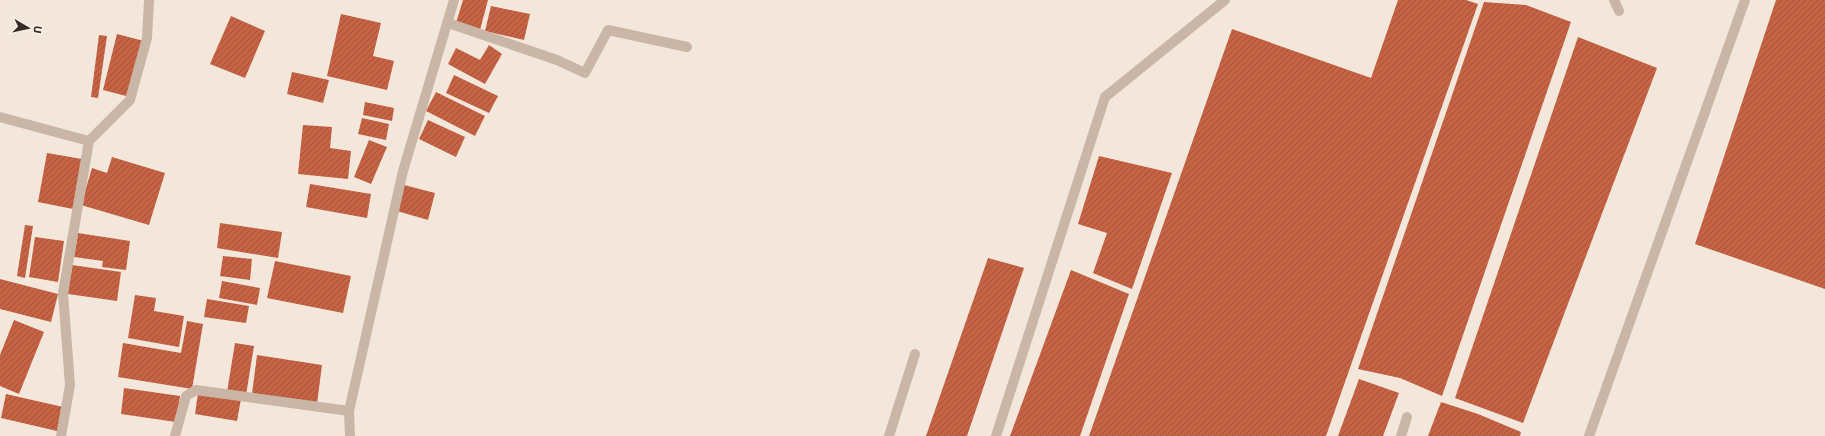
<svg xmlns="http://www.w3.org/2000/svg" width="1825" height="436" font-family="'IBM Plex Sans',sans-serif">
  <style>
    .building { fill: url(#building-hatch) }
    .lines { fill: none; stroke-linecap: round; stroke-linejoin: round }
    .minor { stroke: #cab6a6; stroke-width: 10 }
  </style>
  <defs>
    <pattern id="building-hatch" width="6" height="6" patternUnits="userSpaceOnUse"><rect width="6" height="6" fill="#c66344"/><path d="M-1 1l2-2M0 6l6-6M5 7l2-2" fill="none" stroke="#a25239"/></pattern>
  </defs>
  <rect width="100%" height="100%" fill="#f2e7da"/>
  <g class="building">
    <polygon points="463,0 488,0 480,30 456,23"/>
    <polygon points="1398,0 1466,0 1478,4 1326,436 1089,436 1232,29 1371,78"/>
    <polygon points="1776,0 1825,0 1825,289 1695,244"/>
    <polygon points="1484,2 1526,5 1571,22 1442,396 1400,378 1358,369"/>
    <polygon points="491,6 530,14 524,40 485,31"/>
    <polygon points="341,14 381,23 373,56 394,61 387,90 327,76"/>
    <polygon points="231,16 265,31 245,78 210,64"/>
    <polygon points="117,34 144,41 130,97 103,90"/>
    <polygon points="99,35 107,36 98,98 91,97"/>
    <polygon points="1578,37 1657,68 1523,423 1455,398"/>
    <polygon points="489,45 502,54 485,84 448,64 456,48 480,60"/>
    <polygon points="292,72 329,80 323,103 287,94"/>
    <polygon points="454,75 498,96 489,113 446,93"/>
    <polygon points="436,92 485,116 475,136 426,111"/>
    <polygon points="365,102 394,108 392,121 363,115"/>
    <polygon points="362,118 389,124 386,140 358,134"/>
    <polygon points="428,120 465,137 456,157 419,139"/>
    <polygon points="303,125 332,127 330,148 351,151 348,179 298,174"/>
    <polygon points="369,140 387,147 371,184 354,177"/>
    <polygon points="47,153 82,159 73,209 38,202"/>
    <polygon points="1099,156 1172,173 1132,289 1093,273 1107,233 1078,224"/>
    <polygon points="112,157 165,173 149,225 81,205 92,168 107,173"/>
    <polygon points="310,184 371,194 367,218 306,207"/>
    <polygon points="404,185 435,193 428,220 397,211"/>
    <polygon points="220,223 282,232 278,258 217,248"/>
    <polygon points="25,225 33,226 25,278 17,276"/>
    <polygon points="78,233 130,241 126,270 102,267 103,261 74,257"/>
    <polygon points="35,237 64,241 58,282 29,277"/>
    <polygon points="223,256 252,259 250,280 220,276"/>
    <polygon points="988,258 1024,268 967,436 926,436"/>
    <polygon points="275,261 351,276 343,313 267,298"/>
    <polygon points="72,265 121,272 117,301 68,294"/>
    <polygon points="1071,270 1129,294 1080,436 1010,436"/>
    <polygon points="0,279 58,294 51,322 0,309"/>
    <polygon points="222,281 260,288 257,305 219,298"/>
    <polygon points="135,295 156,298 154,311 184,316 179,347 128,338"/>
    <polygon points="207,299 249,306 246,323 204,317"/>
    <polygon points="14,320 44,332 19,394 0,386 0,355"/>
    <polygon points="187,321 203,324 192,389 118,377 123,343 181,353"/>
    <polygon points="235,343 254,346 246,395 227,392"/>
    <polygon points="257,355 322,365 317,404 252,394"/>
    <polygon points="1359,379 1399,393 1383,436 1338,436"/>
    <polygon points="124,388 180,396 176,422 121,414"/>
    <polygon points="198,393 241,399 237,421 195,414"/>
    <polygon points="6,394 63,407 57,431 1,418"/>
    <polygon points="1441,402 1478,414 1521,432 1520,436 1428,436"/>
  </g>
  <g class="lines">
    <g class="minor">
      <polyline points="1614,0 1619,11"/>
      <polyline points="448,23 557,60 585,73 608,30 687,47"/>
      <polyline points="0,117 89,141"/>
      <polyline points="61,436 70,385 63,293 89,141 130,100 147,38 149,0"/>
      <polyline points="175,436 186,396 196,390 349,411"/>
      <polyline points="350,436 349,411 403,171 454,0"/>
      <polyline points="889,436 915,354"/>
      <polyline points="996,436 1105,97 1225,0"/>
      <polyline points="1401,436 1407,417"/>
      <polyline points="1589,436 1745,0"/>
    </g>
  </g>
  <g transform="translate(28 28) rotate(99)" stroke="#f9f1e6" stroke-width="3" paint-order="stroke">
  <path d="M0-3L7 15L0 10L-7 15Z" fill="#362c27"/>
  <text y="-6" font-size="11" font-weight="bold" text-anchor="middle" fill="#362c27">U</text>
  </g>
</svg>
